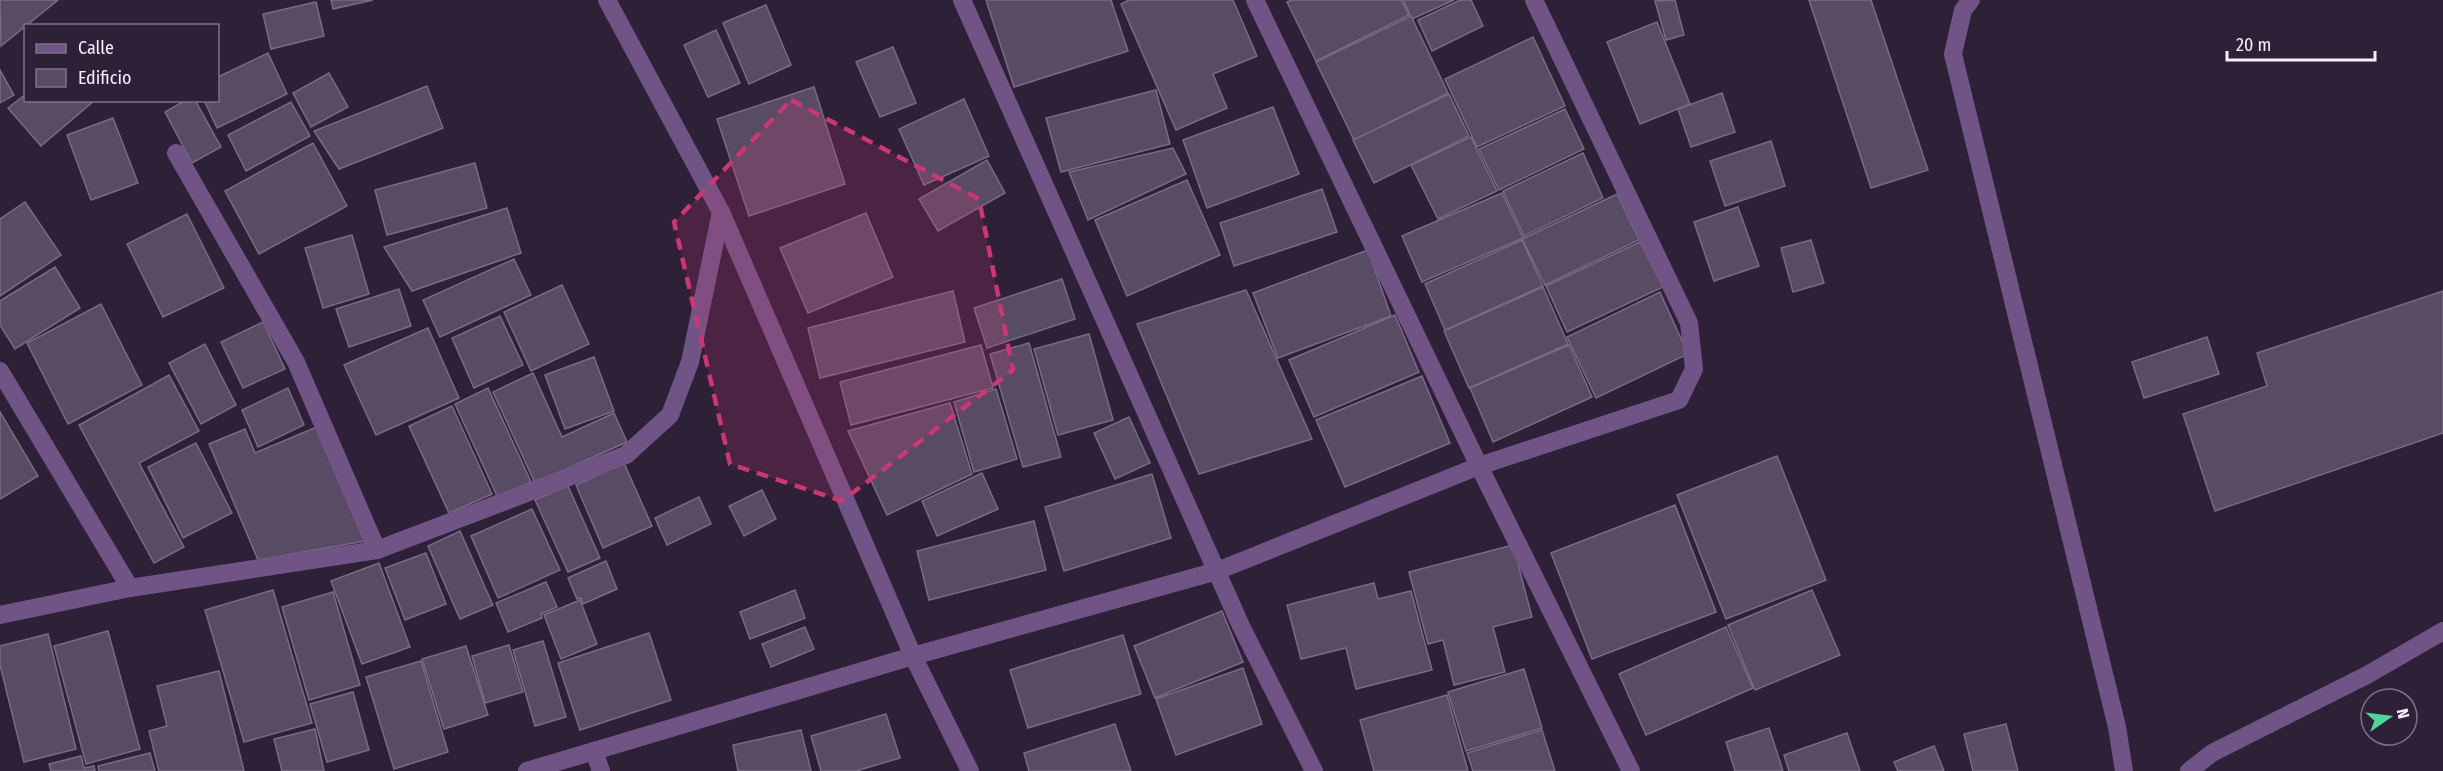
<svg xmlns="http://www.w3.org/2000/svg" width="2443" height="771" font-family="'Fira Sans Condensed',sans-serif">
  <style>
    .building { fill: #594b64; stroke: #796a85; stroke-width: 1.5 }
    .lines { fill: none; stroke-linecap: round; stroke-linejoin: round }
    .minor { stroke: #705486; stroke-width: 18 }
    .marked { fill: #ca3873; fill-opacity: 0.2; stroke: #ca3873; stroke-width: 4.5; stroke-dasharray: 12 8; stroke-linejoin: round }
  </style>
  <rect width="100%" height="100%" fill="#2d2037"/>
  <g class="building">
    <polygon points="0,0 58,0 1,46"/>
    <polygon points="331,0 373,0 333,9"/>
    <polygon points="986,0 1111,0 1128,51 1014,87"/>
    <polygon points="1129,0 1233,0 1257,56 1213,74 1227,108 1176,130 1121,4"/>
    <polygon points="1292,0 1401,0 1409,15 1316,61 1287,2"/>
    <polygon points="1403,0 1454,0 1412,19"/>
    <polygon points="1460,0 1471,0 1483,26 1432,51 1418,20"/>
    <polygon points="1675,0 1684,35 1666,40 1655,1"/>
    <polygon points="1809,0 1871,0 1928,170 1871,188"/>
    <polygon points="316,2 324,36 271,49 263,14"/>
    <polygon points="766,5 791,65 749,84 723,23"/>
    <polygon points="1411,16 1448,93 1354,140 1316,62"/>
    <polygon points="1657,22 1690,104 1640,124 1607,42"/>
    <polygon points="716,30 740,83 708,97 684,45"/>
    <polygon points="1533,37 1565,106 1477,147 1445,79"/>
    <polygon points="893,47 916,103 880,117 856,62"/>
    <polygon points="268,53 287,94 217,128 204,100 218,100 218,77"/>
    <polygon points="0,70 14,95 0,103"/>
    <polygon points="329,73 348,107 311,127 293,93"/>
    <polygon points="427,86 443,128 339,169 314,131"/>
    <polygon points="814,87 845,184 749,216 717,119"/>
    <polygon points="1156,90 1170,144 1061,172 1046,118"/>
    <polygon points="1722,93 1735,132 1691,147 1678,109"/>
    <polygon points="26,94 26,100 95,100 41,146 8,108"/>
    <polygon points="1449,94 1469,136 1374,183 1353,140"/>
    <polygon points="964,99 989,156 924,185 899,129"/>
    <polygon points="186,100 195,100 221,147 192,163 165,112"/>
    <polygon points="291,102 310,136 246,171 228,135"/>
    <polygon points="1273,107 1299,174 1207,208 1183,140"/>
    <polygon points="1565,109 1584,149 1499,190 1479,149"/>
    <polygon points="113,118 138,183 91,200 67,135"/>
    <polygon points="1471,137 1497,191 1438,219 1411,165"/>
    <polygon points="1771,141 1785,186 1725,206 1710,161"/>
    <polygon points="313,143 347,206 259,254 225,191"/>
    <polygon points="1173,148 1186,174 1088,220 1069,172"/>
    <polygon points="1583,153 1603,198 1524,236 1503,191"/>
    <polygon points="987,160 1005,193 938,231 919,199"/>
    <polygon points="475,163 487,208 387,235 375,190"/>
    <polygon points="1187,180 1220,255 1127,296 1095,220"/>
    <polygon points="1322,189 1337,232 1234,266 1220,223"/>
    <polygon points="1502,193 1523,238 1422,282 1402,236"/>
    <polygon points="1617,194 1639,240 1545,285 1522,239"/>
    <polygon points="25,202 61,255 0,296 0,219"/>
    <polygon points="1738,207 1759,266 1714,281 1694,222"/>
    <polygon points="507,208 521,253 412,291 384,247"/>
    <polygon points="866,213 893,277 808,313 780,248"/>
    <polygon points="187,214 224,288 163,317 127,244"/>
    <polygon points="352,235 369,294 323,308 305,248"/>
    <polygon points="1522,240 1543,286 1445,330 1425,284"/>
    <polygon points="1811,240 1824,283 1793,292 1781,248"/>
    <polygon points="1640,242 1663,287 1567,332 1546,286"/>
    <polygon points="1368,250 1391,316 1278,358 1253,293"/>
    <polygon points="514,259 531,295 440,337 423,300"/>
    <polygon points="55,267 80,308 15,349 0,325 0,301"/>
    <polygon points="1062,279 1075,319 987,348 974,308"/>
    <polygon points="562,285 589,344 531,371 504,312"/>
    <polygon points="1543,287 1568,344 1469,388 1444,331"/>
    <polygon points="399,289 411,326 349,347 336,309"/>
    <polygon points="1246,290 1312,439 1199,474 1137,324"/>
    <polygon points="953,291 965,342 820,378 808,328"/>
    <polygon points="2443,291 2443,433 2215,511 2183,414 2267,386 2257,353"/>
    <polygon points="1660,292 1688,354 1596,398 1567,337"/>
    <polygon points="101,304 142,385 68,424 27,343"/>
    <polygon points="1395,315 1419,372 1314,417 1289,360"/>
    <polygon points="500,316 523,365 474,388 452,338"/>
    <polygon points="263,322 285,369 243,388 221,342"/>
    <polygon points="428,328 459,398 376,435 344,365"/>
    <polygon points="1089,334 1113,420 1058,435 1034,349"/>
    <polygon points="2207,337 2219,374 2144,398 2132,362"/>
    <polygon points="1029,343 1061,457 1023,467 990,354"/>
    <polygon points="205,344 236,405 201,424 169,363"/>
    <polygon points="981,345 993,388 851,425 840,382"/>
    <polygon points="1569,345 1592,397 1493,442 1470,388"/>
    <polygon points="594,357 614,411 565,429 545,375"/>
    <polygon points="533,373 562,437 614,413 627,442 535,483 493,392"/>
    <polygon points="169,375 199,431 139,463 184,547 154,563 79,425"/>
    <polygon points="1422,376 1450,443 1345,487 1316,420"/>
    <polygon points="288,388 304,425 258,447 242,410"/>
    <polygon points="488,388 531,482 498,498 455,404"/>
    <polygon points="996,389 1017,459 974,472 954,402"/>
    <polygon points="950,403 972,474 887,515 848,431"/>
    <polygon points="452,406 492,494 449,513 409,426"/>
    <polygon points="0,412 38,476 0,499"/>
    <polygon points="1129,417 1150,463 1115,479 1094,433"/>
    <polygon points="319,426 366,541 258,560 209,444 245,429 255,453"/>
    <polygon points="196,443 232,513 183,538 148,467"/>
    <polygon points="1777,456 1826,580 1726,619 1677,495"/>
    <polygon points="624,463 652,526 603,548 576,485"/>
    <polygon points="982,473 998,509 937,536 922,501"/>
    <polygon points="1152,474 1171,538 1064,571 1045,507"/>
    <polygon points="568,486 600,558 568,572 535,500"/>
    <polygon points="762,490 776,519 744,536 729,506"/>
    <polygon points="699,497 711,524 667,545 655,518"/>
    <polygon points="1675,505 1716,612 1592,659 1551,553"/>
    <polygon points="532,509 560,570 498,598 471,536"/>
    <polygon points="1034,521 1046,570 929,600 917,551"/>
    <polygon points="460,531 493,605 460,619 428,546"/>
    <polygon points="1513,545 1532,617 1493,627 1505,672 1454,685 1443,640 1428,644 1409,572"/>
    <polygon points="426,553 446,604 405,620 385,568"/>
    <polygon points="606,561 617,589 583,604 581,598 577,599 568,578"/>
    <polygon points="379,563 410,647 362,664 331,581"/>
    <polygon points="546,582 557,607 541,614 542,618 508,632 496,603"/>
    <polygon points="1374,583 1378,599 1411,591 1432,670 1356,689 1346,648 1301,659 1287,605"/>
    <polygon points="273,590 312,723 244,742 205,610"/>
    <polygon points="795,590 805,618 750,639 740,612"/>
    <polygon points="1812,590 1840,655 1755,690 1728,625"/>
    <polygon points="333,592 360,685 309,700 282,607"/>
    <polygon points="580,600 597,644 561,659 544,615"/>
    <polygon points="1222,611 1243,662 1155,698 1134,646"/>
    <polygon points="805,627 814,649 771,667 762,644"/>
    <polygon points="1726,627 1753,688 1646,735 1619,674"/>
    <polygon points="108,631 140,749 86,764 54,646"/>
    <polygon points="649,633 671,700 580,730 558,663"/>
    <polygon points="48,634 76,749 24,762 0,665 0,646"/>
    <polygon points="1123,635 1141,694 1028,728 1010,670"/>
    <polygon points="543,641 566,717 535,726 513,650"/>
    <polygon points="509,645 523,692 485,703 472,656"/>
    <polygon points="466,646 488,715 444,729 422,659"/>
    <polygon points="421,661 448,752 394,769 366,677"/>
    <polygon points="1243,668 1262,724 1176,755 1156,699"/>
    <polygon points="1524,669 1542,728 1466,751 1448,692"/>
    <polygon points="219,671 244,771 159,771 149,731 167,726 157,686"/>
    <polygon points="353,692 369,750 327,762 310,704"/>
    <polygon points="1447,695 1468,771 1374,771 1360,720"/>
    <polygon points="886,714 900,758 856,771 821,771 811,736"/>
    <polygon points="1115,724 1131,771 1029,771 1024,753"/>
    <polygon points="2006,724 2018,771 1973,771 1964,734"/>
    <polygon points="1769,728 1783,771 1735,771 1726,742"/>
    <polygon points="315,729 324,771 282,771 274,739"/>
    <polygon points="801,730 811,771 738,771 733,745"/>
    <polygon points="1542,730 1555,771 1473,771 1467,753"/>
    <polygon points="1847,733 1860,771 1789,771 1784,755"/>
    <polygon points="1934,746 1944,771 1898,771 1894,762"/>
    <polygon points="150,753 155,771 99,771 98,766"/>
    <polygon points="81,756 84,768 94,766 95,771 51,771 49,764"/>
  </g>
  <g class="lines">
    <g class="minor">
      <polyline points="607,0 721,212 913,656 970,771"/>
      <polyline points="962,0 1241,626 1314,771"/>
      <polyline points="1255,0 1479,466 1631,771"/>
      <polyline points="1971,0 1963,10 1953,54 2117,727 2124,771"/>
      <polyline points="176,153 296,362 377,550"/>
      <polyline points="0,371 130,588"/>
      <polyline points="0,615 130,588 377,550 626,455 670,415 690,362 721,212"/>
      <polyline points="594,751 601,771"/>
      <polyline points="527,771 913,656 1217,571 1479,466 1679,400 1694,369 1689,323 1534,0"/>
      <polyline points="2189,771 2212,753 2367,675 2443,631"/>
    </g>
  </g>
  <path class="marked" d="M 791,100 L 979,199 L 1013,370 L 842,501 L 730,464 L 674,222 Z"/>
  <rect x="24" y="24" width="195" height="78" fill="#2d2037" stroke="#7d7286" stroke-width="1.5"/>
  <rect x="36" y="44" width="30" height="9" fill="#705486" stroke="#7d7286" stroke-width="1.5"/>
  <text x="78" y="54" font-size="18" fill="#f6eefd">Calle</text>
  <rect x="36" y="69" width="30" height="18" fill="#594b64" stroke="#7d7286" stroke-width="1.5"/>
  <text x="78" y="84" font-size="18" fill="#f6eefd">Edificio</text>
  <g transform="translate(2389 717) rotate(76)"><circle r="28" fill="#2d2037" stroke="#7d7286" stroke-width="1.5"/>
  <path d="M0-4.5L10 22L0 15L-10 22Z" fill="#52d397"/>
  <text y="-9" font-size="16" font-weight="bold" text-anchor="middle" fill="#f6eefd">N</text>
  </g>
  <path d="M2227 51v9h148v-9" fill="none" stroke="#f6eefd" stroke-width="3"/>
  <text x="2236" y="51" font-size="18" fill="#f6eefd" stroke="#2d2037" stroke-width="4.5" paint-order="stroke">20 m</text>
</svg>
